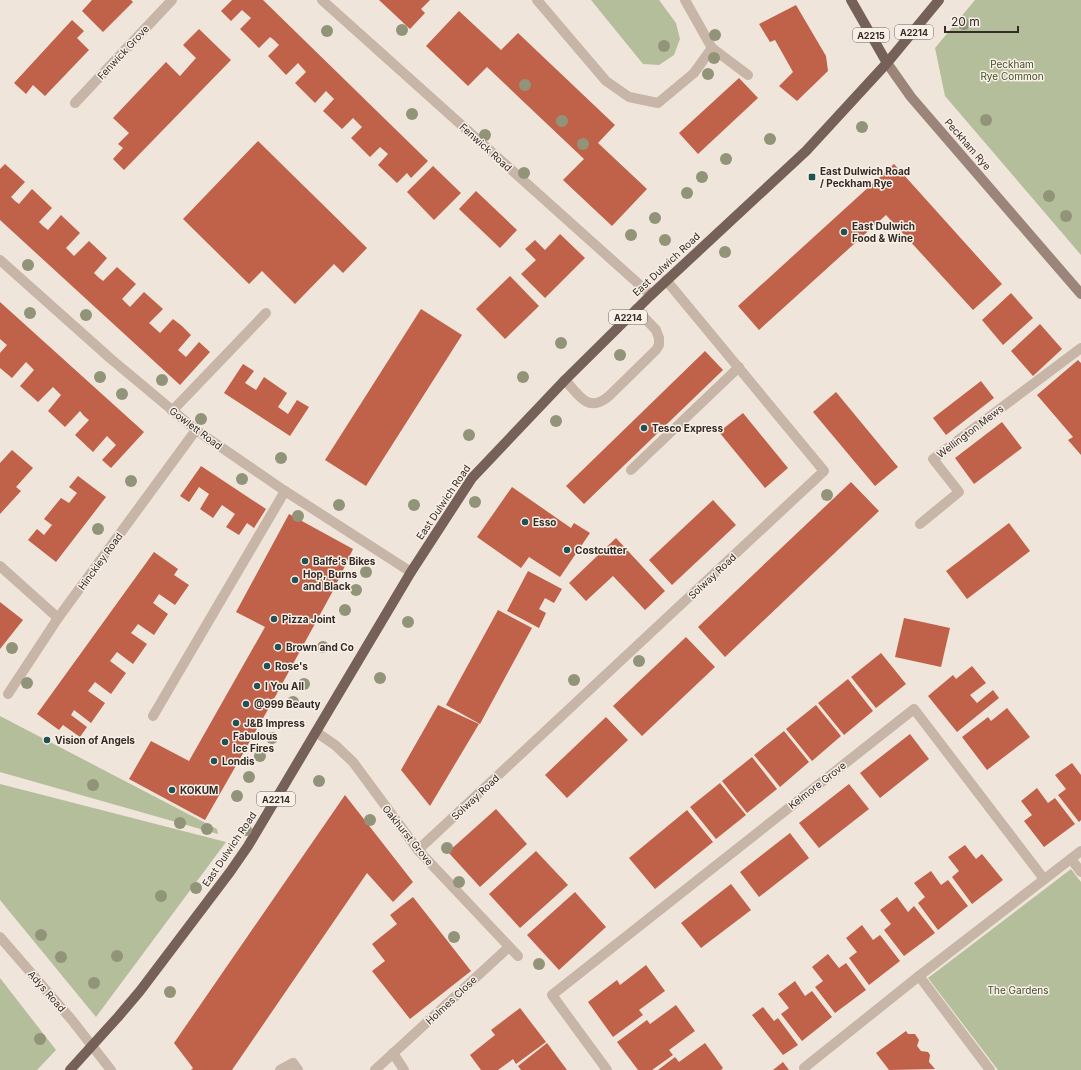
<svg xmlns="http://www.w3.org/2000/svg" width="1081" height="1070" font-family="Inter,sans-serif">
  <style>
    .green { fill: #b4be9b }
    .building { fill: #c06149 }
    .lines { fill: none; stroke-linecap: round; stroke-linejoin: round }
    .lane { stroke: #c7b5a7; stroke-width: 10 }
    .street { stroke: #c7b5a7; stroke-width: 10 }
    .secondary { stroke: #9b8479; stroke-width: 10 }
    .primary { stroke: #766159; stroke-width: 10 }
    .tree { fill: #92947a }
    .poi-dot { fill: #1f5254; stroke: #f8efe6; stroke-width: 1.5 }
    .labels { text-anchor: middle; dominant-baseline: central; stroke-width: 3; stroke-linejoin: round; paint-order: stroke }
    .shield { fill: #f8efe6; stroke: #6f6660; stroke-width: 1 }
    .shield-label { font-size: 9px; font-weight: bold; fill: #342b27 }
    .street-label { font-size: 10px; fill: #342b27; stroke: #f8efe6 }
    .park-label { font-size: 10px; fill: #45512c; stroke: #f8efe6 }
    .poi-label { font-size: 10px; font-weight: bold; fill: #342b27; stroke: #f8efe6; text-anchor: start }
  </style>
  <rect width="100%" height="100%" fill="#f0e5da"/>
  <g class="green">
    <polygon points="591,0 659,0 676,23 680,39 674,55 659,65 643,64"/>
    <polygon points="975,0 1081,0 1081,255 945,96 935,48"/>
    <polygon points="0,716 217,829 218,834 0,772"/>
    <polygon points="0,784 226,842 96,1017 0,900"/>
    <polygon points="1071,869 1081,882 1081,1070 998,1070 928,978"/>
    <polygon points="0,978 56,1050 37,1070 0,1070"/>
  </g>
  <g class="building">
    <polygon points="92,0 131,0 133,2 103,32 82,11"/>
    <polygon points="232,0 263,0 428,161 411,178 407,173 397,183 378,165 388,154 380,147 370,157 351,138 362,127 353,118 342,129 323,111 334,99 326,91 315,103 295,83 306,72 298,63 286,75 268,56 279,45 274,40 270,37 259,48 240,29 251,18 242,10 231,21 221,11"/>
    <polygon points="379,0 430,0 421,9 425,13 410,29"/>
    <polygon points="796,5 826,56 828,71 797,101 779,86 793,72 775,40 770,42 759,24"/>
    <polygon points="459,11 501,50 518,33 615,125 598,143 647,189 612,226 563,180 584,159 487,67 468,86 426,46"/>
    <polygon points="72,20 84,31 77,38 89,50 45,96 33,85 26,94 14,83"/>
    <polygon points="199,29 231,60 124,170 113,159 123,148 118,144 129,133 113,118 166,62 180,76 196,58 183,45"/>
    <polygon points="739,78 758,98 698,154 679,133"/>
    <polygon points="258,141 367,248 343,273 334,264 295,304 262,271 249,284 183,219"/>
    <polygon points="5,164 25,182 11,197 15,201 19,204 32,189 52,208 39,222 43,226 48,230 61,215 80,233 66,248 74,256 89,241 107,258 94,273 98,277 103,281 117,267 136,284 122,299 130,307 144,292 163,309 149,323 160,333 173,319 182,326 191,335 178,350 186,357 199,342 210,352 180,385 0,220 0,169"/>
    <polygon points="894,164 1002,284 973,310 886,215 759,330 738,306"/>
    <polygon points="433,166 461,193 434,220 407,192"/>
    <polygon points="476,191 517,230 500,248 459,209"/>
    <polygon points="560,234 585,258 545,298 521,274 536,260 525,249 535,240 545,250"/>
    <polygon points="510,276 539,306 505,339 476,309"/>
    <polygon points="1011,293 1033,318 1003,345 982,320"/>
    <polygon points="0,302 144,432 111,468 102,460 116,445 107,436 93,452 75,435 89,420 84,416 80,411 65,427 48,411 61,395 53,387 38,402 20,386 34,370 26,362 12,378 0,368 0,353 7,345 0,339"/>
    <polygon points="421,309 462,335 366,486 325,460"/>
    <polygon points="1040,324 1062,349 1033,376 1011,351"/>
    <polygon points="705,351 723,370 584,504 566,486"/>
    <polygon points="1078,360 1081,363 1081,455 1068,440 1073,437 1037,395"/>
    <polygon points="243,364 254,371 245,383 256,390 264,377 287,393 278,407 288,414 297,400 309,407 290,436 224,393"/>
    <polygon points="981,381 994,398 946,435 933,418"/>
    <polygon points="836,392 898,467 875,486 813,412"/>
    <polygon points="743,413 788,468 765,488 719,432"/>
    <polygon points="1002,422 1022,448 974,484 955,458"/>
    <polygon points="12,450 33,468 16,487 21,491 0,514 0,463"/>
    <polygon points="201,466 266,509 254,528 247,523 239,535 226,527 235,514 222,505 213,518 200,509 209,494 199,487 189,502 180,496"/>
    <polygon points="78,476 106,497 56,562 28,540 37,529 44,535 52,525 44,519 61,498 69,503 77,493 69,487"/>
    <polygon points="851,482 879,511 725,657 698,627"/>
    <polygon points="512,487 571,528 574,523 590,533 560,577 529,557 521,568 477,537"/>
    <polygon points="713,500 736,525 672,585 649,560"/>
    <polygon points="289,514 353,549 334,589 270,706 205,820 129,779 151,741 189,761 265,627 236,612"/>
    <polygon points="1009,523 1030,551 967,599 946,571"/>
    <polygon points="616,538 665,591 645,610 613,576 586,601 569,583"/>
    <polygon points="154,552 178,569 174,575 189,585 175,605 159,594 153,603 168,614 154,635 138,624 135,628 131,633 147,644 133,664 117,652 110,661 126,673 111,694 95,682 88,691 105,703 91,723 74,710 71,715 87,727 80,737 63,725 59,730 37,714"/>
    <polygon points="528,571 562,589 554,603 545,598 539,609 546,613 539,628 507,611"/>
    <polygon points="0,602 23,620 0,649"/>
    <polygon points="498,610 532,628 480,724 446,705"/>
    <polygon points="904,618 950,628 941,667 895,657"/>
    <polygon points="686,637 715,667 642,736 613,706"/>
    <polygon points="881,653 906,684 876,708 851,677"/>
    <polygon points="972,666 986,683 970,695 977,703 993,690 999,698 957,732 928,696 953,675 956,679"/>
    <polygon points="848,679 873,711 844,735 818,703"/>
    <polygon points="438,705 479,724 430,806 401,770"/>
    <polygon points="816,705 841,736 812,761 786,729"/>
    <polygon points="1007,708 1030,737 987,770 962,737 988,717 991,721"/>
    <polygon points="606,717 628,740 567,798 545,775"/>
    <polygon points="784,731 809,762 780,787 754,755"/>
    <polygon points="910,734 929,759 880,798 860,773"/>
    <polygon points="752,757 777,789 747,813 722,781"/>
    <polygon points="1072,763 1081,775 1081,820 1079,822 1058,795 1066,789 1055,775"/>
    <polygon points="720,783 746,815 716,839 690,807"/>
    <polygon points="849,784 869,809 819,848 799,823"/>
    <polygon points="1037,788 1048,803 1055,798 1075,824 1044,847 1024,821 1032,815 1021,801"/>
    <polygon points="345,795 413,882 393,902 367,873 232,1070 191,1070 193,1068 174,1043"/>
    <polygon points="496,809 527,844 480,887 448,852"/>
    <polygon points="687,810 713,842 655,889 629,858"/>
    <polygon points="790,833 809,858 759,897 740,872"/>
    <polygon points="965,845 976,859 982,854 1003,880 972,904 952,877 959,871 948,857"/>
    <polygon points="536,851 568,885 520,928 489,894"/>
    <polygon points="931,871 941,885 948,880 968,906 938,930 918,903 925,897 914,883"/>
    <polygon points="731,884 751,910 701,948 681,923"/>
    <polygon points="575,892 606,927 559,970 527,935"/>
    <polygon points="413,897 471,971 410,1019 372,971 385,961 372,944 397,924 390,915"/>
    <polygon points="897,897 908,912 914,906 935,933 904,956 884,930 891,924 880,910"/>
    <polygon points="862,925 873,940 880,935 900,961 869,985 849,958 857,952 846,938"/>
    <polygon points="828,954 839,968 846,963 866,990 835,1013 815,987 823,981 812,967"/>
    <polygon points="646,965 665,991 639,1010 643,1015 613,1037 588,1002 617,980 620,985"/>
    <polygon points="795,981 805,996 812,991 832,1017 802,1041 781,1014 789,1008 778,994"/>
    <polygon points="676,1005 695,1031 669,1050 673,1055 652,1070 638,1070 617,1042 647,1020 650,1024"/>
    <polygon points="763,1007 774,1021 778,1018 798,1045 783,1055 752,1015"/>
    <polygon points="520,1008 546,1042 516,1064 513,1059 498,1070 481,1070 470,1055 495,1035 491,1030"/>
    <polygon points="906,1031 908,1034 915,1034 919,1040 917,1046 921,1051 928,1052 930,1055 929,1062 935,1069 889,1070 876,1053"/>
    <polygon points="547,1043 567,1070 521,1070 518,1066"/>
    <polygon points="705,1043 723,1068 721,1070 658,1070 675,1057 679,1062"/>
    <polygon points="783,1062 789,1070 773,1070"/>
  </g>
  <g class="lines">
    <g class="lane">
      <polyline points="537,0 606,81 629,97 658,103 694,73 712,48 685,0"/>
      <polyline points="712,48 748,75"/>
      <path d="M 565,380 C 579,395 588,414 609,396 L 656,350 L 659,345 L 659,338 L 656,330 L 636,309"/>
      <polyline points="172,411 266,313"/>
      <polyline points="631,470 739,367"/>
      <polyline points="153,716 285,491"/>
      <polyline points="393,1053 404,1070"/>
      <polyline points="280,1070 293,1063 298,1070"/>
      <polyline points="375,1070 509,947"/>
    </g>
    <g class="street">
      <polyline points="322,0 651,295"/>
      <polyline points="75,103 172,0"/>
      <polyline points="0,260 111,359 196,430 285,491 411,572"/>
      <polyline points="920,524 959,492 933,459 1081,348"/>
      <polyline points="0,566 58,618"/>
      <polyline points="8,694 58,618 196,430"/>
      <polyline points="316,732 335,745 353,762 418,850 518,956"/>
      <polyline points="418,850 824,471 666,280"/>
      <polyline points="1071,859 1081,872"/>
      <polyline points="0,937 71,1019 111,1070"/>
      <polyline points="919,976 990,1070"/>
      <polyline points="804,1068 919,976 1081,851"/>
      <polyline points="607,1070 552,995 914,709 1044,879"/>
    </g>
    <polyline class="secondary" points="887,63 911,97 1081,294"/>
    <g class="primary">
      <polyline points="851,0 887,63"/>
      <polyline points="70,1070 118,1017 140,991 230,872 248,846 411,572 472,478 565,380 651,295 806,151 887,63 939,0"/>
    </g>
  </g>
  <g class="tree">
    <circle cx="964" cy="24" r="6"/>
    <circle cx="402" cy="30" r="6"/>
    <circle cx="327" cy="31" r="6"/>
    <circle cx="715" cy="35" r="6"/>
    <circle cx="664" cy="46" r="6"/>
    <circle cx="714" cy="58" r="6"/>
    <circle cx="708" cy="74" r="6"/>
    <circle cx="525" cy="85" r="6"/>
    <circle cx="412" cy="114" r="6"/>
    <circle cx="986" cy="120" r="6"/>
    <circle cx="562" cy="121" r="6"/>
    <circle cx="862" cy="127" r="6"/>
    <circle cx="485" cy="135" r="6"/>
    <circle cx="770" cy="139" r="6"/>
    <circle cx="583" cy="144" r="6"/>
    <circle cx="726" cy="159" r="6"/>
    <circle cx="524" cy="173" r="6"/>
    <circle cx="702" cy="177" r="6"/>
    <circle cx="687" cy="193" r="6"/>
    <circle cx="1049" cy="196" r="6"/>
    <circle cx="1066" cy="216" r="6"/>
    <circle cx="655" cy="218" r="6"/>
    <circle cx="631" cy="235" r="6"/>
    <circle cx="665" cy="240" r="6"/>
    <circle cx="725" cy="252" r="6"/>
    <circle cx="28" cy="265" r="6"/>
    <circle cx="30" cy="313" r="6"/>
    <circle cx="86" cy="315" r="6"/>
    <circle cx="561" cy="343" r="6"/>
    <circle cx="620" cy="355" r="6"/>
    <circle cx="100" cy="377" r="6"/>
    <circle cx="523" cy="377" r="6"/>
    <circle cx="162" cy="380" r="6"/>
    <circle cx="122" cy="394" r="6"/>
    <circle cx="201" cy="419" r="6"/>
    <circle cx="556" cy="421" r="6"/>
    <circle cx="469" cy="435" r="6"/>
    <circle cx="281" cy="458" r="6"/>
    <circle cx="242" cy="479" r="6"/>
    <circle cx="131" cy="481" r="6"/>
    <circle cx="827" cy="495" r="6"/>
    <circle cx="475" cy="502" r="6"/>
    <circle cx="339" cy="505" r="6"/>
    <circle cx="414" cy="505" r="6"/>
    <circle cx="298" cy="516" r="6"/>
    <circle cx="98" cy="529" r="6"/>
    <circle cx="366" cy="572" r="6"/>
    <circle cx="356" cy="590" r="6"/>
    <circle cx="345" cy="610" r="6"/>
    <circle cx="408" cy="622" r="6"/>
    <circle cx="323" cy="647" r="6"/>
    <circle cx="12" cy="648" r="6"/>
    <circle cx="639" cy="661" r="6"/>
    <circle cx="380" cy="678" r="6"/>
    <circle cx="574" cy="680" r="6"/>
    <circle cx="27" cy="683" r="6"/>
    <circle cx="304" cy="684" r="6"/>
    <circle cx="293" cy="702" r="6"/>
    <circle cx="272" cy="738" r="6"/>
    <circle cx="260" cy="756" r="6"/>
    <circle cx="249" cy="777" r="6"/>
    <circle cx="319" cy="781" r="6"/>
    <circle cx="93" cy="785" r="6"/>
    <circle cx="237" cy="796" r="6"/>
    <circle cx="370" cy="820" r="6"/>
    <circle cx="180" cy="823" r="6"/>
    <circle cx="207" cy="829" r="6"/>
    <circle cx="246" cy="830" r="6"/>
    <circle cx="447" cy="848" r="6"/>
    <circle cx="459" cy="882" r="6"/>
    <circle cx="196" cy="888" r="6"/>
    <circle cx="161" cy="896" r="6"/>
    <circle cx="41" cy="935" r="6"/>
    <circle cx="454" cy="937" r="6"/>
    <circle cx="117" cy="956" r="6"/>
    <circle cx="61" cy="957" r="6"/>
    <circle cx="539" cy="964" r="6"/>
    <circle cx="94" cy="983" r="6"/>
    <circle cx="170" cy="992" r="6"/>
    <circle cx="40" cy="1039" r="6"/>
  </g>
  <g class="poi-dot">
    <rect x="808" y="173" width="8" height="8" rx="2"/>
    <circle cx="844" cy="232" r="4"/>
    <circle cx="644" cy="428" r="4"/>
    <circle cx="525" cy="522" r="4"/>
    <circle cx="567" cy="550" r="4"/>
    <circle cx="305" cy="561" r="4"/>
    <circle cx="295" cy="580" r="4"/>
    <circle cx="274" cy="619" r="4"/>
    <circle cx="278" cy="647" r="4"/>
    <circle cx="267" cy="666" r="4"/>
    <circle cx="257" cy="686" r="4"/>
    <circle cx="246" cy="704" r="4"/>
    <circle cx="236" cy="723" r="4"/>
    <circle cx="47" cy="740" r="4"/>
    <circle cx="225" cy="742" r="4"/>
    <circle cx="214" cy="761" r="4"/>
    <circle cx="172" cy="790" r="4"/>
  </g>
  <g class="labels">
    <g class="shield">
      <rect x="895" y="25" width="38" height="14" rx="3"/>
      <rect x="853" y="28" width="36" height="14" rx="3"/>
      <rect x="609" y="310" width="38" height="14" rx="3"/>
      <rect x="257" y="792" width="38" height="14" rx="3"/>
    </g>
    <g class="shield-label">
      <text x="914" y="32">A2214</text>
      <text x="871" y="35">A2215</text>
      <text x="628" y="317">A2214</text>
      <text x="276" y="799">A2214</text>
    </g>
    <g class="street-label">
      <text transform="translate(123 52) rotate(-47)">Fenwick Grove</text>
      <text transform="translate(968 144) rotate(49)">Peckham Rye</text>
      <text transform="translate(486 147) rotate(42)">Fenwick Road</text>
      <text transform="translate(666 264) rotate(-43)">East Dulwich Road</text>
      <text transform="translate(196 428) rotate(37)">Gowlett Road</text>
      <text transform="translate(970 431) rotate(-37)">Wellington Mews</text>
      <text transform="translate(443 502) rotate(-56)">East Dulwich Road</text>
      <text transform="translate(100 561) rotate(-54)">Hinckley Road</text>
      <text transform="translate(712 576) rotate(-43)">Solway Road</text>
      <text transform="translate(817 785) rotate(-38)">Kelmore Grove</text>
      <text transform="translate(475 797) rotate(-43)">Solway Road</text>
      <text transform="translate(408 835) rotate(51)">Oakhurst Grove</text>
      <text transform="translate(229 849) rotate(-56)">East Dulwich Road</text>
      <text transform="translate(47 991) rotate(49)">Adys Road</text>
      <text transform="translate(451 1000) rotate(-43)">Holmes Close</text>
    </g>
    <g class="park-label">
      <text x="1012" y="64">Peckham<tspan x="1012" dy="12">Rye Common</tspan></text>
      <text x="1018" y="990">The Gardens</text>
    </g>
    <g class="poi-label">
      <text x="820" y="171">East Dulwich Road<tspan x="820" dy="12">/ Peckham Rye</tspan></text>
      <text x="852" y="226">East Dulwich<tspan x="852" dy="12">Food &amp; Wine</tspan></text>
      <text x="652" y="428">Tesco Express</text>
      <text x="533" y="522">Esso</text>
      <text x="575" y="550">Costcutter</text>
      <text x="313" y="561">Balfe's Bikes</text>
      <text x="303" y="574">Hop, Burns<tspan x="303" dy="12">and Black</tspan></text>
      <text x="282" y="619">Pizza Joint</text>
      <text x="286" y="647">Brown and Co</text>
      <text x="275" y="666">Rose's</text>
      <text x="265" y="686">I You All</text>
      <text x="254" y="704">@999 Beauty</text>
      <text x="244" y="723">J&amp;B Impress</text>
      <text x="233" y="736">Fabulous<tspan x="233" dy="12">Ice Fires</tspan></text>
      <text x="55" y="740">Vision of Angels</text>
      <text x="222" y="761">Londis</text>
      <text x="180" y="790">KOKUM</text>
    </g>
  </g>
  <path d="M945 26v6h73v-6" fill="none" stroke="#342b27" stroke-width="2"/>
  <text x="951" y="26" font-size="12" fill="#342b27" stroke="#f8efe6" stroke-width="3" paint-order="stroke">20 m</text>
</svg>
